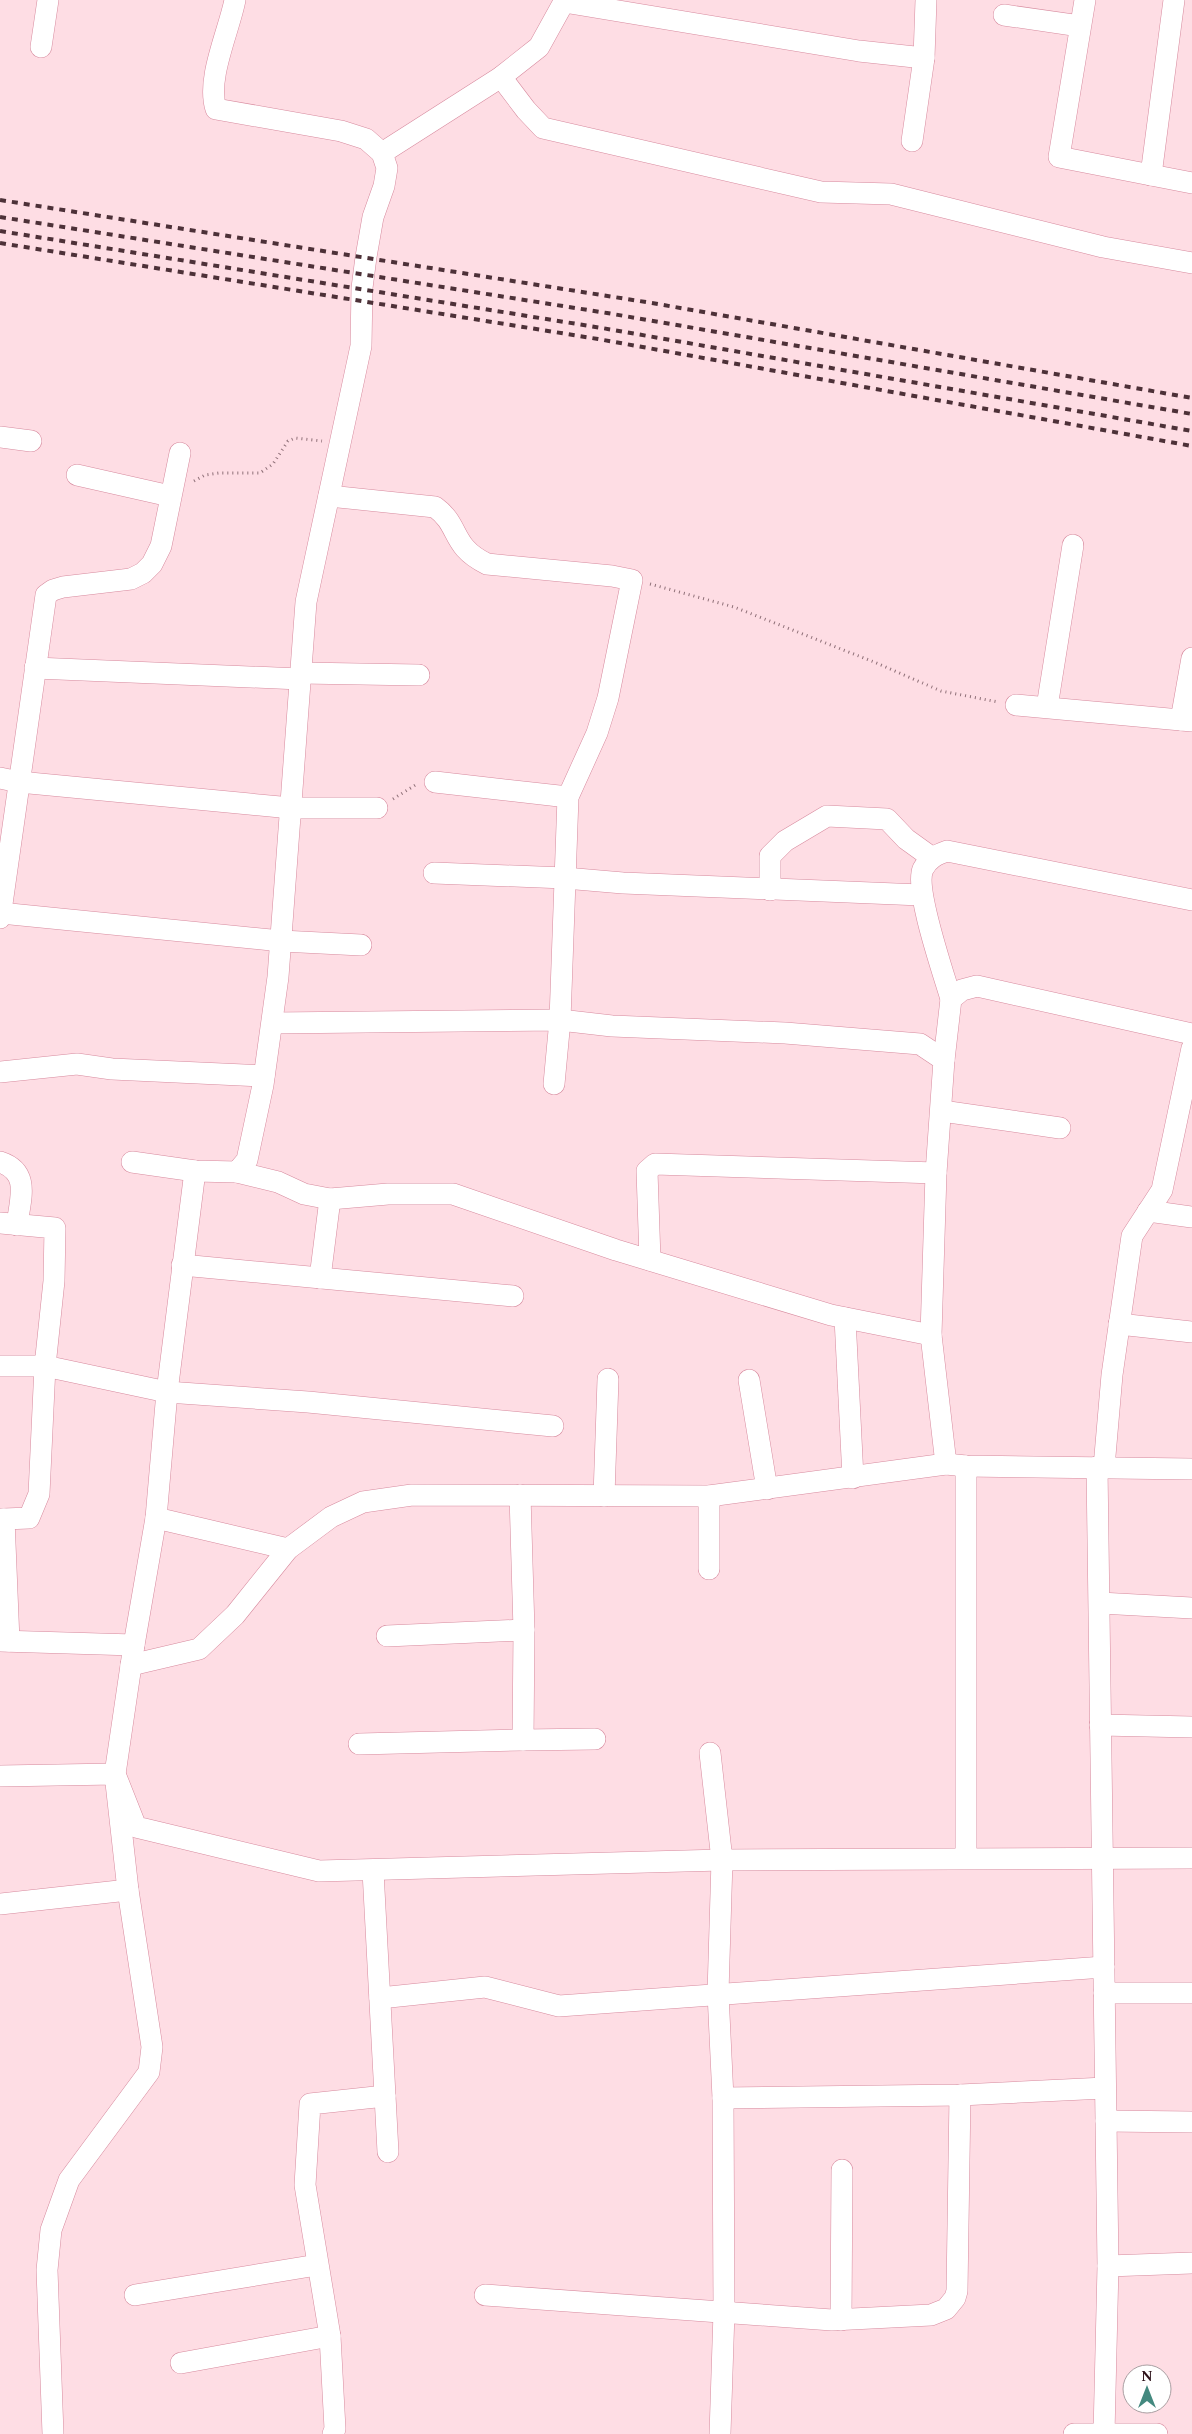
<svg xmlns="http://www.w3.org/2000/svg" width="1192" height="2434" font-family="Spectral,serif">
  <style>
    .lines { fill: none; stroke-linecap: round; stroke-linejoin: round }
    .street-casing { stroke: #d78a9e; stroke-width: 22 }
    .path { stroke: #8f7078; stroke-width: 3; stroke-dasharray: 1 4; stroke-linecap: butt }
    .street { stroke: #fff; stroke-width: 21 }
    .rail { stroke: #4d3138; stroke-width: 4; stroke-dasharray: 6 6; stroke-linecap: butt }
  </style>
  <rect width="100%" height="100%" fill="#fedde4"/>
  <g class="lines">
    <defs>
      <g id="street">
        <polyline points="1085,0 1059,157 1151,175 1174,0"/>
        <polyline points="564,2 859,51 924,58"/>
        <polyline points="1004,15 1080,26"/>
        <polyline points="41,47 48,0"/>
        <polyline points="501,77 526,110 543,128 821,192 891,194 1103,247 1192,263"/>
        <polyline points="912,141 924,58 926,0"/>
        <polyline points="382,153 501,77 539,47 565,0"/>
        <polyline points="1151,175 1192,183"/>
        <polyline points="0,437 31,441"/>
        <polyline points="77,475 170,496"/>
        <path d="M 329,496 L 435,507 C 461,526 450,546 487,564 L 612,576 L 632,580 L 608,698 L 597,733 L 568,797 L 560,1020 L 554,1084"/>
        <polyline points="35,668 300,679"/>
        <polyline points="301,673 419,675"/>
        <polyline points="1016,705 1192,721"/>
        <polyline points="1047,707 1073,545"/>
        <polyline points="1181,720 1192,658"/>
        <polyline points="0,778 19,782 291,808 377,808"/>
        <polyline points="435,782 568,797"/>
        <polyline points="434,873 565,878 623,883 921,895"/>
        <polyline points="770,890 770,856 785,841 827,816 887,819 906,839 931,857"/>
        <polyline points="0,913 281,941 361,945"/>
        <polyline points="0,918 46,595 53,590 63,587 131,579 143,573 152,564 161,546 180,453"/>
        <path d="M 951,999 C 944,975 914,889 923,869 C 929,858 936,855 947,851 L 1192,900"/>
        <polyline points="273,1023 560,1020 612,1026 785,1033 920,1044 944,1060 936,1173 931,1335 946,1464"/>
        <polyline points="944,1060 951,999 962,990 977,986 1192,1034"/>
        <polyline points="0,1072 77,1064 112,1069 264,1076"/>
        <polyline points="942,1111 1060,1128"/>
        <path d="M 0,1162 C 31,1172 20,1199 17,1225"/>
        <path d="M 132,1162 L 195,1171 L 237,1172 L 247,1160 L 263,1085 L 278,977 L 306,602 L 361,346 L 362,288 L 366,257 L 373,217 L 384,186 L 387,168 L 382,153 L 366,139 L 341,131 L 216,109 C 206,79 229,31 235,0"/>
        <polyline points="237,1172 278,1182 304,1194 330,1199 388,1194 453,1194 616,1250 831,1315 931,1335"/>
        <polyline points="1148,1211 1192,1217"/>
        <polyline points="0,1223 55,1228 54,1281 45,1366 167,1392 308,1402 553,1426"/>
        <polyline points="650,1260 647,1171 655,1164 936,1173"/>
        <polyline points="182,1265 513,1296"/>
        <polyline points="320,1278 330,1199"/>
        <polyline points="845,1318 853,1478"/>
        <polyline points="1119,1324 1192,1332"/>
        <polyline points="0,1366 45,1366 39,1494 29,1518 4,1519"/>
        <polyline points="749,1380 767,1489"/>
        <polyline points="1097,1467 1108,2266 1104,2434"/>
        <polyline points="1104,1467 1112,1375 1132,1236 1162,1190 1192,1048"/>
        <polyline points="604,1496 608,1379"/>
        <polyline points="709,1496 709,1569"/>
        <polyline points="156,1518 288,1549"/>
        <polyline points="0,1519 4,1519 9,1641"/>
        <polyline points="1100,1603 1192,1608"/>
        <polyline points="387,1636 524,1630"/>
        <polyline points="0,1641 134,1645"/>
        <polyline points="131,1665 199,1649 235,1615 288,1549 331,1517 363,1502 412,1495 709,1496 946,1464 966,1466 1192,1469"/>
        <polyline points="1100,1725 1192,1727"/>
        <polyline points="523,1740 595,1739"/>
        <polyline points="359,1744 523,1740 524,1630 520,1495"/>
        <polyline points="710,1753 722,1860 718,1993 723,2098 724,2312 720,2434"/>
        <polyline points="0,1776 115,1774 136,1827 319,1871 722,1860 1192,1858"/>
        <polyline points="966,1858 966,1466"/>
        <polyline points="373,1871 388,2152"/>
        <polyline points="0,1904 128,1890 115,1774 134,1645 156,1518 167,1392 195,1171"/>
        <polyline points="1104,1993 1192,1993"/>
        <polyline points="380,1998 485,1987 559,2006 1104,1967"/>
        <polyline points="723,2098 960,2095 1105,2088"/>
        <polyline points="1106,2121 1192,2122"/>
        <polyline points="1108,2266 1192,2263"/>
        <polyline points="135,2295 317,2265"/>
        <polyline points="485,2295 832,2320 931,2315 946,2309 955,2298 957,2291 960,2095"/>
        <polyline points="841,2320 842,2170"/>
        <polyline points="181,2363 330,2336"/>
        <polyline points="53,2434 47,2270 51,2230 69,2180 149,2072 152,2047 128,1890"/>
        <polyline points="333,2434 335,2429 330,2336 305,2185 310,2104 385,2096"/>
        <polyline points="1074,2434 1157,2434"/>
      </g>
    </defs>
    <use href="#street" class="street-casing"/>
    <g class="path">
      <polyline points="194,481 205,475 219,473 260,473 273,464 288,441 295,438 322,441"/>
      <polyline points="650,584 734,607 874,662 941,691 998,702"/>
      <polyline points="393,799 417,784"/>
    </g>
    <use href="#street" class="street"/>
    <g class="rail">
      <polyline points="0,200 652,303 1192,398"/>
      <polyline points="0,217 607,313 1192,414"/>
      <polyline points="0,231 602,328 1192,431"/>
      <polyline points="0,243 598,339 1192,446"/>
    </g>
  </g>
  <g transform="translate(1147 2389)"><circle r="24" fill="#ffffff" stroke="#aba0a3"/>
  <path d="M0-4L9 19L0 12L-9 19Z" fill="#44897f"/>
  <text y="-8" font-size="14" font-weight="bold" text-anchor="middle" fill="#2e121a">N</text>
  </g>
</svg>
